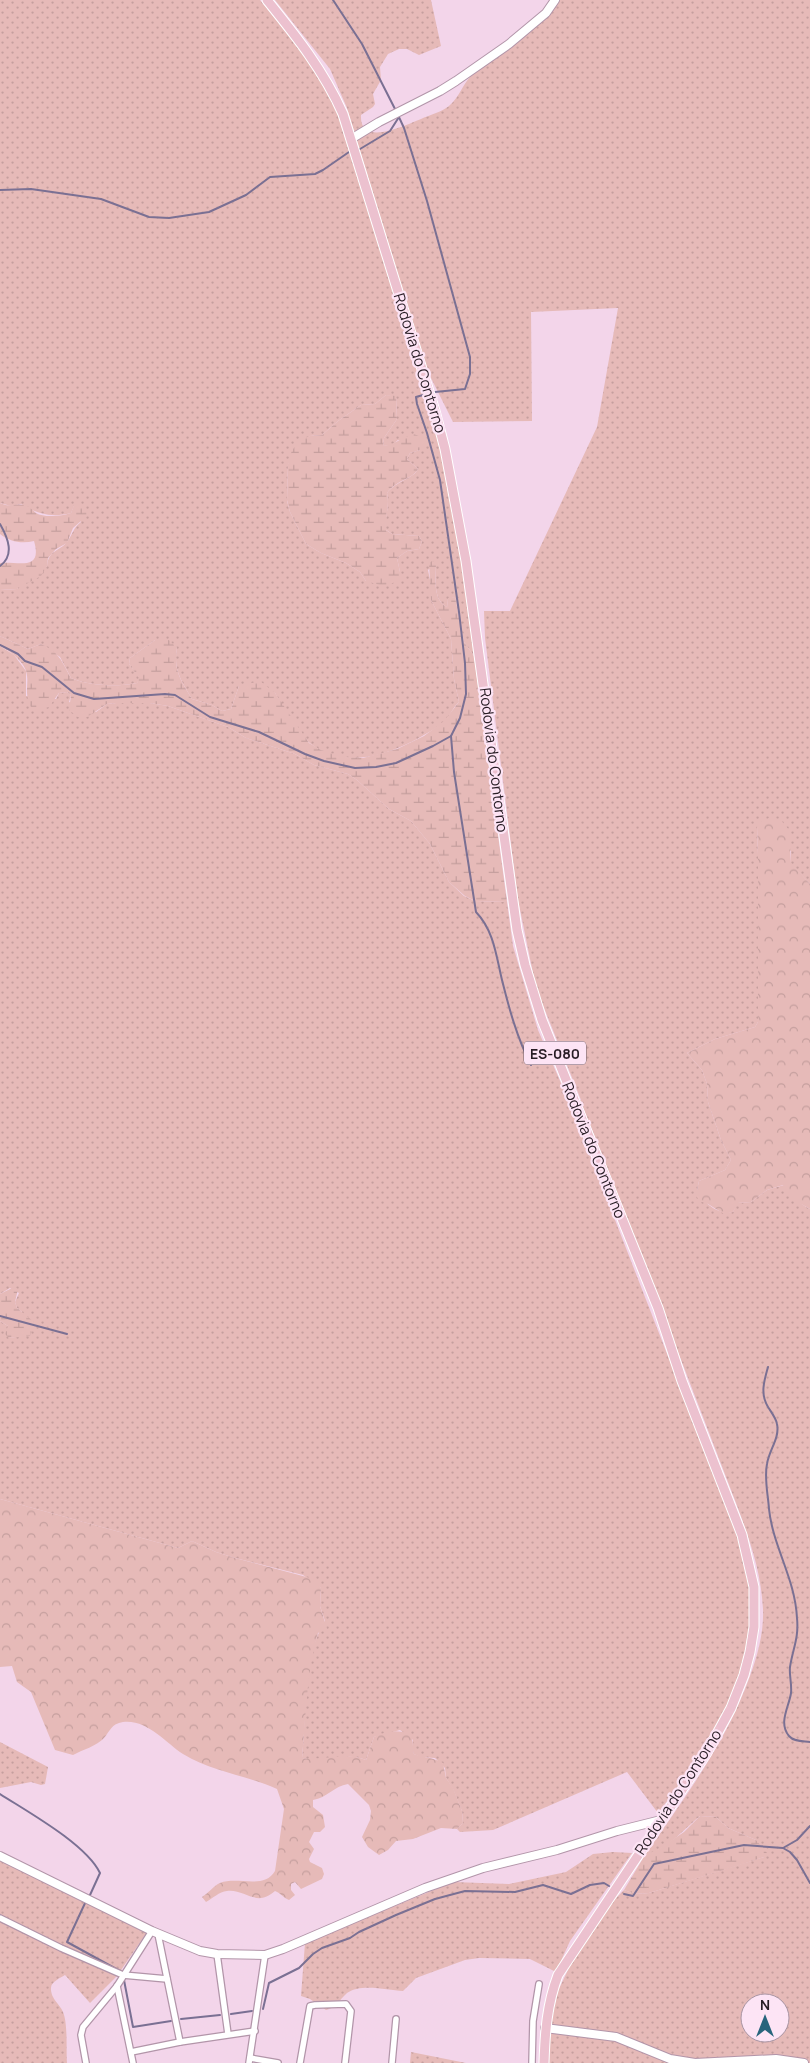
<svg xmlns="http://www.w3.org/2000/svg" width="810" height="2063" font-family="Manrope,sans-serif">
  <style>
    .grass { fill: url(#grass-dots); fill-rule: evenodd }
    .forest { fill: url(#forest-crowns) }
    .wetland { fill: url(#wetland-marsh) }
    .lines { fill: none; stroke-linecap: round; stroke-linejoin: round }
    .stream { stroke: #7a7093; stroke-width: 2 }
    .street-casing { stroke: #b295a9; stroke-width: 8 }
    .secondary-casing { stroke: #b295a9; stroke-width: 10 }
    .primary-casing { stroke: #fff; stroke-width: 11 }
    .street { stroke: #fff; stroke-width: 5.5 }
    .secondary { stroke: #fff; stroke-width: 8 }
    .primary { stroke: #ecc1cf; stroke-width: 9 }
    .labels { text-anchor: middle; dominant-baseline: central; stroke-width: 4.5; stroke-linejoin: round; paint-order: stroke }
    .shield { fill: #fde4f5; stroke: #685963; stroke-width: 1 }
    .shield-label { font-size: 14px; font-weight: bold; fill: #281d25 }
    .street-label { font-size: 15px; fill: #281d25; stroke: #fde4f5 }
  </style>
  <defs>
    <pattern id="grass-dots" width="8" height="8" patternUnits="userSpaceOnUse" patternTransform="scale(1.25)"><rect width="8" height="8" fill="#e6bab8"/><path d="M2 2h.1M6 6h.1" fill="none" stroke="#c59f9e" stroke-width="1.8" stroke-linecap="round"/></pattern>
    <pattern id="forest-crowns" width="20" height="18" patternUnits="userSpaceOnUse" patternTransform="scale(1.25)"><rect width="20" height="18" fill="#e6bab8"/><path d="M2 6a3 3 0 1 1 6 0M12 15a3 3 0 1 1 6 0" fill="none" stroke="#c59f9e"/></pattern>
    <pattern id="wetland-marsh" width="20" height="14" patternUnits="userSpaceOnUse" patternTransform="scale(1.25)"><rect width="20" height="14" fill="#e6bab8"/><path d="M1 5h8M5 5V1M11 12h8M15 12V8" fill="none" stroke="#c59f9e"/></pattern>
  </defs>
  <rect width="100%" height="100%" fill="#f3d5ea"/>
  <g class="grass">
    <path d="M 0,0 L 260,0 L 305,56 L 335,106 L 440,439 L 458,530 L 474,656 L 464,642 L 455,597 L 448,599 L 447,607 C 432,600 436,577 436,563 L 428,570 L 431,585 L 431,600 L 451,639 L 454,679 L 459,702 C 452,708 450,717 443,723 C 407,748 351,775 311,744 C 299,734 283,707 275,693 L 239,686 L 231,709 L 222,711 L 212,705 L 192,699 C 181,680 173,670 177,648 L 155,640 L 130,658 L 129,664 L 140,678 L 137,683 C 117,687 89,686 71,678 L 60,657 L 41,644 L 28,649 L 0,636 L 0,590 L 17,589 L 47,566 C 49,549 59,552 67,542 C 73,534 73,528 81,522 L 74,506 L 71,513 C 52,518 37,514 21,504 L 11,506 L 0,503 ZM 386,395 L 396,397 L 397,419 L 384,438 L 383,446 L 392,445 L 398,440 L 420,450 L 410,453 L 407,459 L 418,469 C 413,479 396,481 387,493 C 390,506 385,516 385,529 L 392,534 L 419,536 L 422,541 L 419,549 L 407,551 L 397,558 L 400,572 L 366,581 L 360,572 L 346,563 L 321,553 L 306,544 L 290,512 L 287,501 L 288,464 L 310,436 L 322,435 L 338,421 L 361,405 L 375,404 Z"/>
    <path d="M 275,0 L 431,0 L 441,46 L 419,55 L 407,49 L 399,49 L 388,54 L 380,67 L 381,80 L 373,94 L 375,104 L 373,107 L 361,115 C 359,148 406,125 421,119 C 429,115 442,112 449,106 C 460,97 463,82 474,73 C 489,59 508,49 523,36 C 534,26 543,12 553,0 L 810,0 L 810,884 L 791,864 L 791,851 L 757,827 L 758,854 L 758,1022 L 755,1027 L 715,1039 L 687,1053 L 702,1070 L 707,1084 L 708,1102 L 721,1140 L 731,1160 L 725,1170 L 699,1181 L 697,1190 C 704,1203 717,1215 733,1212 L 737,1203 L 751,1202 L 767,1190 L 784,1185 C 792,1195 798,1203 810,1209 L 810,2063 L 549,2063 L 550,2023 L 558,1991 L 575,1955 L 615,1899 L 624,1890 L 635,1894 L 649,1893 L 764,1857 L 756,1840 L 728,1828 L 716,1817 L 700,1816 C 682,1831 668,1849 645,1855 C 685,1797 726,1743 750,1676 C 758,1655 764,1631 763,1609 C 761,1570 749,1538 736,1503 L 600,1149 L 580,1100 L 581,1100 L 536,988 L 518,900 L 485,638 L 484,611 L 510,611 L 597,427 L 618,308 L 531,312 L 532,421 L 453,422 L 427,370 L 347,108 L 330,69 ZM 750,2003 L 780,2003 L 780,2033 L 750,2033 Z"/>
    <path d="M 0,646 L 14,655 L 26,671 L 26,696 L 56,699 L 59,693 L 67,692 L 71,695 L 69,702 L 96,712 L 107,704 L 116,703 L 150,703 L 168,706 L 228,727 L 246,738 L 295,754 L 314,765 L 348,774 L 357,780 L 389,809 L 411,821 L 430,844 L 449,882 L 464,896 L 475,901 L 507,902 L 513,946 L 538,1030 L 570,1104 L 725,1503 C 734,1528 745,1553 749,1579 C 761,1668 710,1746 658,1813 L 627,1772 L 493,1830 L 460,1832 L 457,1829 L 463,1823 L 462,1811 L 453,1789 L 446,1778 L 445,1768 L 435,1758 L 420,1757 L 414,1754 L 412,1748 L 413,1740 L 400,1730 L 374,1737 L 366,1760 C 350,1753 335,1759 318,1760 C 313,1760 308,1759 302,1758 C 307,1713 301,1660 325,1621 L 320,1606 L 321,1588 L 303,1575 L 235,1558 L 216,1552 L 192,1541 L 178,1548 L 0,1499 L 0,1321 L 8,1326 L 9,1338 L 22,1336 L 22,1312 L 17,1308 L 15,1302 L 19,1293 L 10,1288 L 0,1294 Z"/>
    <polygon points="0,1742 48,1767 45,1784 41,1785 31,1782 0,1788"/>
    <path d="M 613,1852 L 632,1853 L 570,1941 L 556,1972 L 530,1959 L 479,1958 L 465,1960 L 416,1978 L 403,1991 C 387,1990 361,1983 347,1993 C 338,2001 338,2007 326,2010 L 310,1999 L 301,1996 L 305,1943 L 453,1882 L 509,1884 L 566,1872 L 593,1854 Z"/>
    <path d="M 0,1858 L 147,1932 L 117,1976 L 90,2003 L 65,1975 C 60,1978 51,1982 51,1988 C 50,1998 60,2004 63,2012 C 68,2024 66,2049 67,2063 L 0,2063 Z"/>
    <polygon points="411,2052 466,2063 410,2063"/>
  </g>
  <g class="forest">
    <polygon points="769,818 780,819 789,830 791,863 810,884 810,1209 794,1200 783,1185 767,1190 751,1202 738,1203 733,1212 724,1214 708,1204 699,1201 696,1195 699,1181 725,1170 731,1160 721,1140 708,1102 707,1084 702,1070 687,1053 715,1039 755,1027 758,1022 758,854 757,827 758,823"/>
    <path d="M 0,1499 L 178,1548 L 192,1541 L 216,1552 L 235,1558 L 314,1579 L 321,1588 L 320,1606 L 327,1629 L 318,1633 C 306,1674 306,1716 302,1758 C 324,1761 345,1751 366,1760 L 374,1737 C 385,1731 398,1729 410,1734 C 414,1741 412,1746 414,1754 C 423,1758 433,1757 443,1763 L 446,1778 L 453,1788 L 462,1811 L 463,1823 L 457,1829 L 441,1828 L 413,1839 L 396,1841 L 388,1850 L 379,1855 L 368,1847 L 362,1837 L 370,1820 L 371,1811 L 369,1805 L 348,1784 C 334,1786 327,1798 313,1800 L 313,1807 L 323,1815 L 325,1827 L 320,1832 L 314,1832 L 309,1842 L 314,1849 L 309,1859 L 310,1862 L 322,1868 L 324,1874 L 322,1879 L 301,1889 L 295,1882 L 291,1884 L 291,1890 L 295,1895 L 289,1900 C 283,1898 281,1893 275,1891 C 256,1908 246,1889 227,1891 C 219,1892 213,1898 206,1902 L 202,1897 C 209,1893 213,1886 220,1883 C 238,1876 264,1890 275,1871 L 284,1809 L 277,1789 C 246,1775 213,1772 183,1754 C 166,1743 147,1719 123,1722 C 111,1724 110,1731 104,1738 C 97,1746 82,1750 73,1755 L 55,1750 L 31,1692 L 17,1682 L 12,1666 L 0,1667 Z"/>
  </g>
  <g class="wetland">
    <path d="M 386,395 L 396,396 L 397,419 L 384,438 L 383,446 C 394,445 403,437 414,434 L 421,437 L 425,443 L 420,450 L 410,453 L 407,459 L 418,469 C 413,479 396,480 387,493 C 390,506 385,516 386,530 L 392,534 L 419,536 L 422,541 L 419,549 L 407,551 L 397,558 L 400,572 L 399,581 L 383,586 L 366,581 L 360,572 L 346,563 L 321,553 L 306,544 L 290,512 L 287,500 L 288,464 L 291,454 L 297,441 L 310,436 L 322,435 L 338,421 L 361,405 L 375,404 Z"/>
    <path d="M 0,503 C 10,508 14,503 23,505 C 30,506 31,509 36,513 C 44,518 62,516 71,513 L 74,505 C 82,505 85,509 88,515 L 73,528 L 67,543 L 56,549 L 48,558 L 47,566 L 41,576 L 17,589 L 0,590 L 0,563 C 18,561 43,572 34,541 C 22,544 10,542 0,534 Z"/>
    <path d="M 432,561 L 436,563 C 436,576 432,600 447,607 L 448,598 L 455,597 L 464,642 L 474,656 L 507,902 L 475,901 L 465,896 L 449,882 L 430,844 L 411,821 L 389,809 L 357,780 L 348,774 L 314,765 L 295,754 L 246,738 L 228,727 L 168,706 L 150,703 L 116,703 L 107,704 L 87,717 L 78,717 L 69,710 L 71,695 L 67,692 L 59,693 L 49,707 L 38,710 L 31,707 C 23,690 30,685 26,671 C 23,661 9,650 0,646 L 0,636 L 28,649 L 41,644 C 60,653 61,660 71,678 C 89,686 117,687 137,683 L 139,678 L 129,664 L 130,658 L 155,640 L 169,640 L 177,648 C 173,670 181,681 192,699 L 212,705 L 222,711 L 231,709 L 239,686 L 260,681 L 275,693 L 309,743 L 321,750 L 344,757 L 363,758 L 397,749 L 424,736 L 444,721 L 459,702 L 454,679 L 451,639 L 431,600 L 429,563 Z"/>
    <polygon points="14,1287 18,1289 15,1302 17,1308 34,1322 30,1336 9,1338 5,1334 8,1326 0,1321 0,1294"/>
    <polygon points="700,1816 716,1817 728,1828 756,1840 767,1853 764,1857 740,1865 649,1893 635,1894 624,1890 645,1855 659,1849 684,1832"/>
  </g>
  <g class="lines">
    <g class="stream">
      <polyline points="333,0 362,44 395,109"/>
      <polyline points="398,115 404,128 427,201 470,357 470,374 465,389 435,392"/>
      <polyline points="360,149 390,131 399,117"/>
      <polyline points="0,190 31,189 101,199 149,217 169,218 209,212 246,195 270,177 315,174 323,170 349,152"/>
      <path d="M 0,524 C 8,538 15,555 0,566"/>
      <polyline points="0,645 18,654 25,661 42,667 74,693 94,699 165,694 175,695 210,717 259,732 305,754 324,761 355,768 376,767 396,763 433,746 451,736 460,718 466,694 465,663 459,612 440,480 427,433 417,404 416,397 423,395"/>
      <path d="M 451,736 L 454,772 L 476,912 C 494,931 496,955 502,980 C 509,1008 517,1038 531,1065"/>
      <polyline points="0,1316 67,1334"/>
      <path d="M 768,1367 C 764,1381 760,1394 768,1407 C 771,1412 776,1418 777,1424 C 780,1438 769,1450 767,1464 C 764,1478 768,1494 769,1509 C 773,1547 795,1578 797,1618 C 799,1638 793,1648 790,1667 C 789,1675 792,1684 791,1693 C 789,1707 778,1723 789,1736 C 794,1742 803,1741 810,1742"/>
      <path d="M 0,1794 C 28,1812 86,1844 100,1873 L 90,1895"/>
      <polyline points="783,1848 797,1840 810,1826"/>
      <polyline points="624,1894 633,1896 654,1864 744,1845 783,1848 790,1852 797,1860 810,1883"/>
      <polyline points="86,1901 67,1942 120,1971"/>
      <polyline points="124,1980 133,2027 171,2021"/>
      <polyline points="263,2009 269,1983 299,1968 313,1954 322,1948 350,1938 359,1932 396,1915 435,1899 465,1891 515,1892 543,1885 571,1894 590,1885 604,1883 609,1886"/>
      <polyline points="231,2014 252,2011"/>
      <polyline points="181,2019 220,2015"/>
    </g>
    <defs>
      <g id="street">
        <polyline points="0,1918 61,1948 123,1975 167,1979"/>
        <polyline points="158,1934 180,2042"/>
        <polyline points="217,1954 228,2034"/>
        <polyline points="117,1986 133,2063"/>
        <polyline points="131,2052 180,2042 255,2031"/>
        <polyline points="250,2058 278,2063"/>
        <polyline points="86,2063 81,2035 83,2027 117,1986 152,1931"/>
        <polyline points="249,2063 265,1955"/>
        <polyline points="300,2063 310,2006 315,2005 346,2004 351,2011 345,2063"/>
        <polyline points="392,2063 396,2019"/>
        <polyline points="532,2063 533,2021 539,1984"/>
      </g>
      <g id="secondary">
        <polyline points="351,139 379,122 440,91 456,81 509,44 546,13 555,0"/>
        <polyline points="0,1856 152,1931 200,1951 217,1954 265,1955 283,1949 425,1888 483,1868 557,1850 617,1831 661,1820"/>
        <polyline points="545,2028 616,2037 670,2059 695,2063 776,2059 804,2063"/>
      </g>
      <path id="primary" d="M 267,0 C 296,36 324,71 343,114 L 435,411 L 445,449 L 466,561 L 517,930 L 525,965 L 542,1020 L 658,1308 L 682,1381 L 742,1535 L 754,1587 L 754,1627 L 750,1652 L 744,1675 L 731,1708 L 706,1754 L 558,1975 C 547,2004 545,2032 544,2063"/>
    </defs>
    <use href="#street" class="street-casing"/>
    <use href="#secondary" class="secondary-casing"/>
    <use href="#primary" class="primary-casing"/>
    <use href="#street" class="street"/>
    <use href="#secondary" class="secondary"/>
    <use href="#primary" class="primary"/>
  </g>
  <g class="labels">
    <rect class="shield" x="524" y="1041.5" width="62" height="23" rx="4"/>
    <g class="shield-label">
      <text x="555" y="1053">ES-080</text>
    </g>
    <g class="street-label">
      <text transform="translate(420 363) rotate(73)">Rodovia do Contorno</text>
      <text transform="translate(494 760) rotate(83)">Rodovia do Contorno</text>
      <text transform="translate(594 1150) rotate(68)">Rodovia do Contorno</text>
      <text transform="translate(678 1792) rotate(-57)">Rodovia do Contorno</text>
    </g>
  </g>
  <g transform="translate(765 2018)"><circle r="24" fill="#fde4f5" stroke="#a894a2"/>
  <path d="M0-4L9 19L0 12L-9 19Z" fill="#28647c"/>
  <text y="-8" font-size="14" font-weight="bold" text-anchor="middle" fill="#281d25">N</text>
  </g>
</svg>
